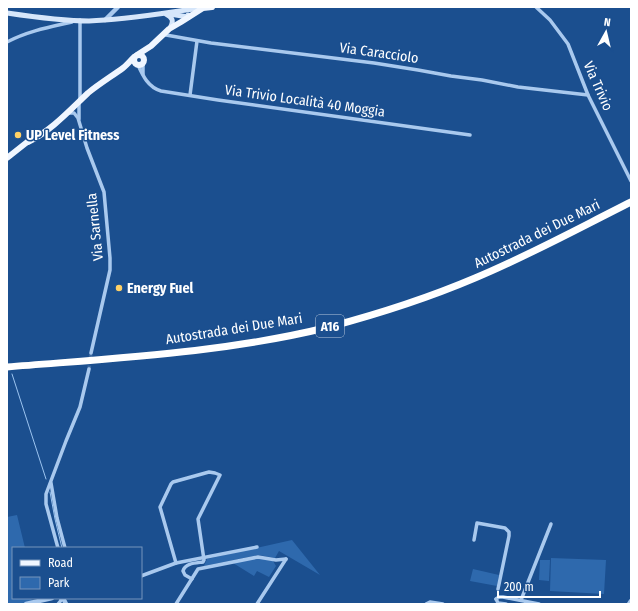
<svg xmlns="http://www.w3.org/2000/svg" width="638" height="611" font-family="'Fira Sans Condensed',sans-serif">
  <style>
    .green { fill: #2e69ad }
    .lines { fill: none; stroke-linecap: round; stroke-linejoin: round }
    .stream { stroke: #9cc4f0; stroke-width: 1 }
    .minor-tunnel { stroke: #3d69a0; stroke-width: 3.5; stroke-dasharray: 3.5 2; stroke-linecap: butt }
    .minor { stroke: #a9c9ee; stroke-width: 3.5 }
    .tertiary { stroke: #a9c9ee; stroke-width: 4.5 }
    .secondary { stroke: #d6e6fa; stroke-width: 5 }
    .primary { stroke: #f0f6ff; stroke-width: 6 }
    .motorway { stroke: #fff; stroke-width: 7 }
    .poi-dot { fill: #ffd166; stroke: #1b4f8f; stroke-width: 1.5 }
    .labels { text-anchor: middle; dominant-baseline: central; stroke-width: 3; stroke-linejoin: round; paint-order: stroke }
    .shield { fill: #1b4f8f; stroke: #bbcadd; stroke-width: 1 }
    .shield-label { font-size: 13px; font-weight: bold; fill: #fff }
    .street-label { font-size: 14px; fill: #fff; stroke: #1b4f8f }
    .poi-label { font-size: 14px; font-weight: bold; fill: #fff; stroke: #1b4f8f; text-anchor: start }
  </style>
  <rect width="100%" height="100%" fill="#1b4f8f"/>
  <g class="green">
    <polygon points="17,515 25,548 13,548 13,598 31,598 32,601 21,604 7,604 7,517"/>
    <polygon points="292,540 320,575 279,551 275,558 259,555 204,566 207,559"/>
    <polygon points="259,558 273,561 276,566 269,577 257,571 254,576 233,563"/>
    <polygon points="551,558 606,560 604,594 550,591"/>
    <polygon points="540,560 550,560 549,581 539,580"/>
    <polygon points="473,569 499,575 497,586 470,581"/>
  </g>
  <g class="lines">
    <g class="stream">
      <polyline points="7,361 7,362"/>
      <polyline points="12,374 46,479"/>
      <polyline points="50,492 55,519 62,548"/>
    </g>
    <polyline class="minor-tunnel" points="89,369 91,353"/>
    <g class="minor">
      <polyline points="536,7 550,20 568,44 588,95 631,181"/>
      <polyline points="78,21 80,20 80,99"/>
      <polyline points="166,35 211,43 374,63 418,70 451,76 482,80 518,87 588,95"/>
      <path d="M 7,42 C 28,31 50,27 72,22"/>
      <path d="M 138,65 C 143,76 148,87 161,91 L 218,100 L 470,135"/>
      <polyline points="143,74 143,62"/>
      <polyline points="190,95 197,41"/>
      <polyline points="79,103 79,119"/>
      <polyline points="68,113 74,113 78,118 87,148 104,192 110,258 110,270 91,353"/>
      <polyline points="51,483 57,518 65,548"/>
      <polyline points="474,540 477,523 505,528 509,532 509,536 498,589"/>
      <polyline points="58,548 46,504 46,494 66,441 80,407 89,369"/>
      <path d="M 176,563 L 160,507 L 161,505 L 171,484 L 173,482 L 209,472 L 215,473 L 220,475 L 198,519 L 204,560 L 203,562 C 196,563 185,563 183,571 L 185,575 L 192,579"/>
      <polyline points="141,576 176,563 257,547"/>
      <polyline points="496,599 499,597 503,597 539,604"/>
      <polyline points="496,599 498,603 506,604"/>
      <polyline points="521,600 551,524"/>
      <polyline points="58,604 63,598"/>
      <polyline points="176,604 198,569 258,557 276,560 286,559"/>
      <polyline points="257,604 286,559"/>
      <polyline points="426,604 430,602 443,604"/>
    </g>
    <g class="tertiary">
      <polyline points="105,20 118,7"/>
      <polyline points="61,598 63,598 66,604"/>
      <polyline points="26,604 52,598"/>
      <polyline points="629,604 631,601"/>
    </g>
    <g class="secondary">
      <path d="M 7,13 C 34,17 62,21 89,21 C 126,20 164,13 201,8"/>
      <path d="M 166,14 C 173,18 174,21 170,28"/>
      <polyline points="170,14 188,17 188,15"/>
    </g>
    <g class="primary">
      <circle cx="139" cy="60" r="5"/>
      <polyline points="137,55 151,46 169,29 181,22 203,8 212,7"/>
      <path d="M 28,142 C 51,131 70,110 88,93 C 99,84 112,76 123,68 C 127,65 131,60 134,57"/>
      <polyline points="7,158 31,139"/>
    </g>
    <path class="motorway" d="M 7,367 C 115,358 224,353 329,327 C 378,314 428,298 475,278 C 528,256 579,228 631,202"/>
  </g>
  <g class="poi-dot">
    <circle cx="18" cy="135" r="4"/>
    <circle cx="119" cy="288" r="4"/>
  </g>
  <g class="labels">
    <rect class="shield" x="316" y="315" width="28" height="22" rx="3"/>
    <g class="shield-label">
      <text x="330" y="326">A16</text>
    </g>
    <g class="street-label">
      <text transform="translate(379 53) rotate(8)">Via Caracciolo</text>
      <text transform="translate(598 86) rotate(66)">Via Trivio</text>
      <text transform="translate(305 101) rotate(8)">Via Trivio Località 40 Moggia</text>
      <text transform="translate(95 227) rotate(-96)">Via Sarnella</text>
      <text transform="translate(537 234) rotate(-26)">Autostrada dei Due Mari</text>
      <text transform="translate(234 329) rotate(-9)">Autostrada dei Due Mari</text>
    </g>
    <g class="poi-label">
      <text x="26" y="135">UP Level Fitness</text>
      <text x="127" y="288">Energy Fuel</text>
    </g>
  </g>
  <rect width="638" height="611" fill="none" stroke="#ffffff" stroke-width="16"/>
  <rect x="12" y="547" width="130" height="52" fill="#1b4f8f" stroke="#7695bc"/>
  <rect x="20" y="560" width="20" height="6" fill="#f0f6ff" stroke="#7695bc"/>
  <text x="48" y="567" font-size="12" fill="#ffffff">Road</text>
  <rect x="20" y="577" width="20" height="12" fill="#2e69ad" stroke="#7695bc"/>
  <text x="48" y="587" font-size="12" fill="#ffffff">Park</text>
  <g transform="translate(606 32) rotate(8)" stroke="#1b4f8f" stroke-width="3" paint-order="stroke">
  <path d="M0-3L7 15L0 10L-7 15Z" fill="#ffffff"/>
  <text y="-6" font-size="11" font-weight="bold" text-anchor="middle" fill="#ffffff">N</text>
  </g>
  <path d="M498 591v6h102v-6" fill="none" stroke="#ffffff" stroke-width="2"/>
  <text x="504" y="591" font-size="12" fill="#ffffff" stroke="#1b4f8f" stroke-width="3" paint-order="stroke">200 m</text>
</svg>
